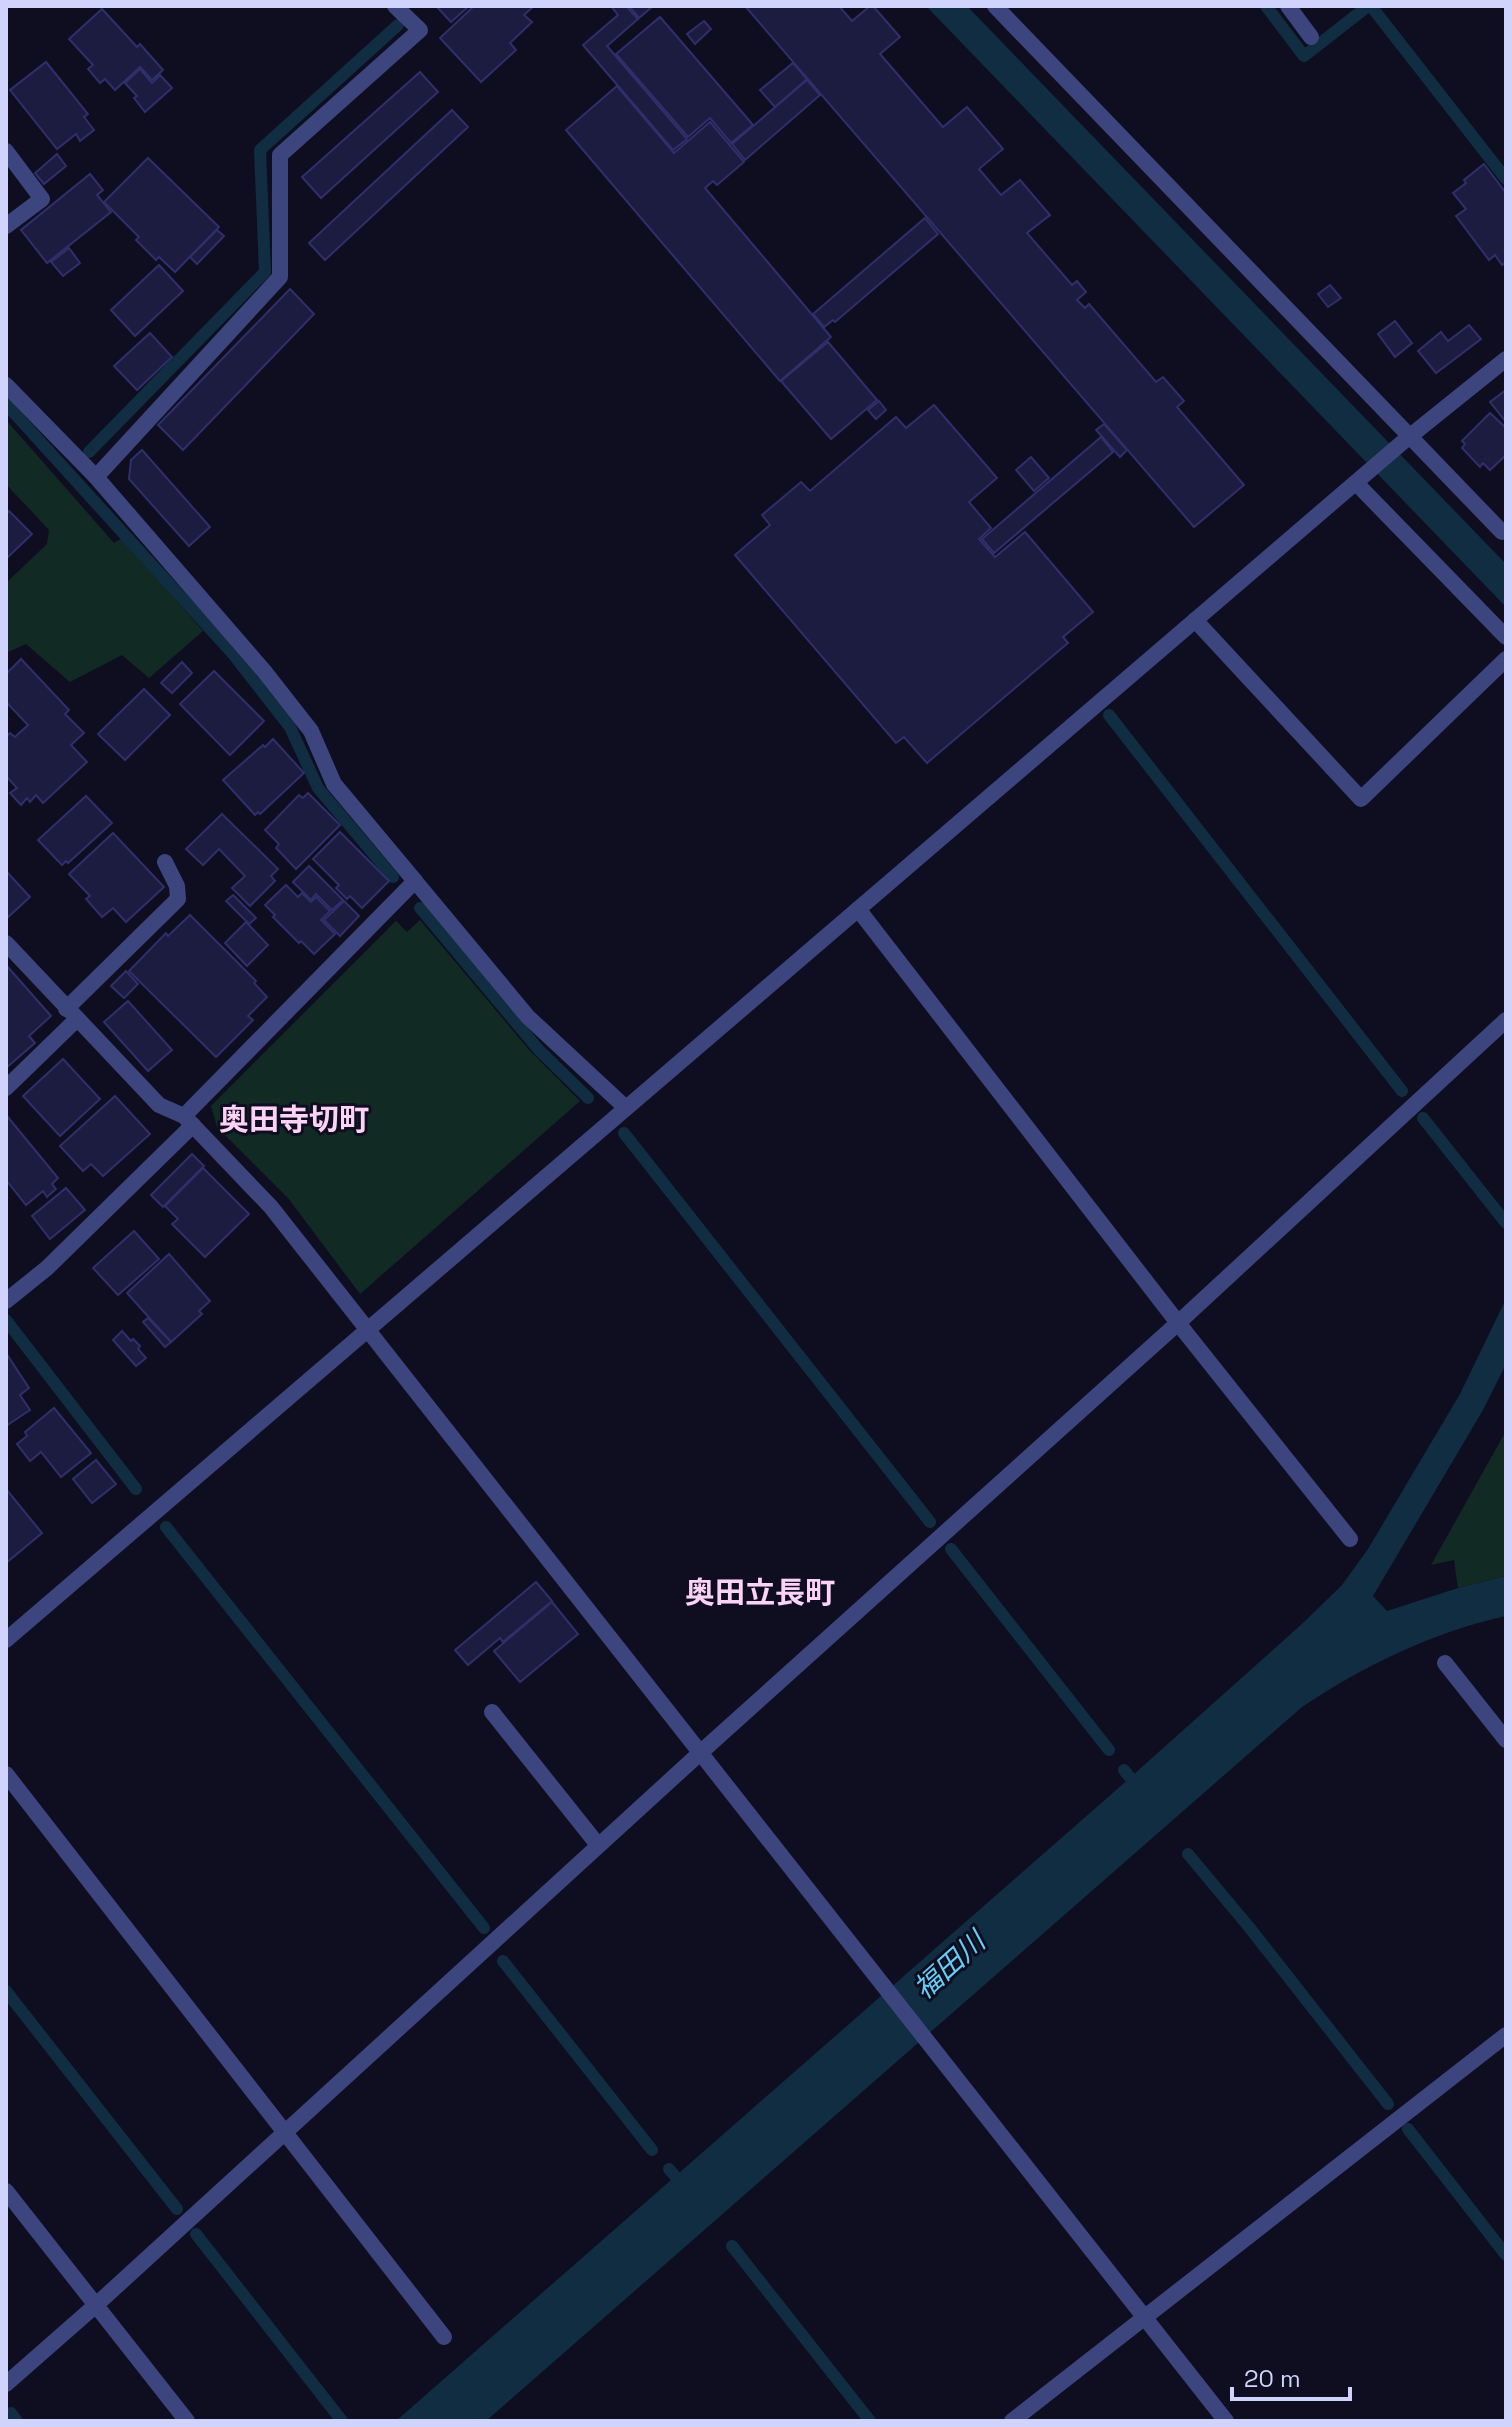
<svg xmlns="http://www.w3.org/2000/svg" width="1512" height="2427" font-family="'Space Grotesk','Noto Sans JP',sans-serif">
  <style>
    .green { fill: #122a24 }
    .water { fill: #102d42 }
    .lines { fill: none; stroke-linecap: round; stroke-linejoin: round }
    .stream { stroke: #102d42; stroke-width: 12 }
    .building { fill: #1c1b40; stroke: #2f2f6b; stroke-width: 2 }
    .lane { stroke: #3c457d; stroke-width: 16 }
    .street { stroke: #3c457d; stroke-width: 16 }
    .labels { text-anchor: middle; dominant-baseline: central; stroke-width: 6; stroke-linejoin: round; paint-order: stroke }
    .water-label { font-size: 28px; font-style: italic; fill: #64cef6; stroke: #0e0e20 }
    .quarter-label { font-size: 30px; font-weight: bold; fill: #fcd2f5; stroke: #0e0e20 }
  </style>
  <rect width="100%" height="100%" fill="#0e0e20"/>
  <g class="green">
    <polygon points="6,420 114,543 122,538 203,631 149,678 122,655 70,682 26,644 6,653 6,583 47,544 49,530 6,484"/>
    <polygon points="420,920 531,1052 580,1101 360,1294 288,1198 217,1127 211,1106 396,921 407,932"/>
    <polygon points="1506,1431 1506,1576 1458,1588 1454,1560 1431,1565"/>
  </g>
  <g class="water">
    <polygon points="926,6 967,6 1506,564 1506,607"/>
    <path d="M 1506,1299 L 1506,1364 L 1483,1410 L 1373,1596 L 1387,1611 L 1458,1588 L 1506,1576 L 1506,1616 C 1433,1632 1363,1666 1302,1707 L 486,2421 L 396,2421 L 1123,1784 L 1303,1623 L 1342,1585 L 1368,1549 L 1460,1394 Z"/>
  </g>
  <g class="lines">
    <g class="stream">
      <polyline points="1266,6 1304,56 1368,6"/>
      <polyline points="1371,6 1506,179"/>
      <polyline points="6,404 233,654 290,727 318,788 393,877"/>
      <polyline points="89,452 265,272 260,150 398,25"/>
      <polyline points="1109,715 1402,1091"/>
      <polyline points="420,908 539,1050 588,1098"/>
      <polyline points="1423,1118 1506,1223"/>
      <polyline points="624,1133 930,1522"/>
      <polyline points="6,1320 136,1489"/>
      <polyline points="166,1527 484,1928"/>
      <polyline points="951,1549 1109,1750"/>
      <polyline points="1124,1770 1139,1789"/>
      <polyline points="1188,1854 1249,1927 1388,2104"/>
      <polyline points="503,1961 652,2150"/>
      <polyline points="6,1991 177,2209"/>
      <polyline points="1408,2129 1506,2255"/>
      <polyline points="669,2169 685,2188"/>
      <polyline points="196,2234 342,2421"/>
      <polyline points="732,2246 870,2421"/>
      <polyline points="11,2413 17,2421"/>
    </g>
  </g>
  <g class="building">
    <polygon points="436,6 469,6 451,22"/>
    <polygon points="474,6 534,6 524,15 532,22 510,43 516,50 481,82 440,38"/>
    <polygon points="611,6 626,6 638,19 607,46 687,139 673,150 583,45 618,15"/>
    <polygon points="629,6 653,6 639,18"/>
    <polygon points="745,6 839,6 852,21 870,6 873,6 900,37 880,54 943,127 967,107 1003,149 979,169 1001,195 1020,180 1050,215 1027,233 1072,285 1077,281 1086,292 1077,300 1085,308 1089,304 1156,382 1163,377 1184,401 1177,407 1244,485 1194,527"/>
    <polygon points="102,9 137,47 140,44 163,70 152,80 140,67 115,90 105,79 100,83 88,69 93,65 69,39"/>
    <polygon points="660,17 753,125 731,143 710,118 688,137 616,54"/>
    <polygon points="704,21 711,29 695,44 687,34"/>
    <polygon points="46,62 88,114 84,117 94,130 80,141 76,134 57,149 10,90"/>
    <polygon points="793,63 807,79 775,107 760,90"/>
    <polygon points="140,69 152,83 160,75 172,88 145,112 134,98 137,96 125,83"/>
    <polygon points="420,72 438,92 321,198 302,177"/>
    <polygon points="807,80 820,95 745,160 732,144"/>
    <polygon points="617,86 674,153 710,122 744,162 717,185 713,181 705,188 831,337 780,381 566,130"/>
    <polygon points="452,110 468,127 325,260 309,243"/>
    <polygon points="57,154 66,166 44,184 35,173"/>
    <polygon points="148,158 219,227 175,272 159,257 156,260 136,240 139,237 104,202"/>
    <polygon points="1484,164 1506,193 1506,262 1502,265 1495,255 1489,260 1456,216 1466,209 1453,193 1466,183 1464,180"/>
    <polygon points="90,174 103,190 97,195 111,212 47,263 21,230"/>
    <polygon points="925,218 938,234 835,322 833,320 824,327 813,314"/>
    <polygon points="217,230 224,236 197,264 190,257"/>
    <polygon points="69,248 80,263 63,276 51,262"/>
    <polygon points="159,265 183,291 135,336 111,310"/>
    <polygon points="1330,285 1341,298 1328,307 1318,294"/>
    <polygon points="290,289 314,314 183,450 158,425"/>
    <polygon points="1395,321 1412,343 1395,357 1378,334"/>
    <polygon points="1469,325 1481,339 1436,373 1418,351 1441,332 1448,341"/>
    <polygon points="150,333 172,357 137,390 114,366"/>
    <polygon points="828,342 877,400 831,439 781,381"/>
    <polygon points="1506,390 1506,422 1490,402"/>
    <polygon points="879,401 886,410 876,419 868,410"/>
    <polygon points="934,405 997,478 969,502 991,528 979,539 995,557 1025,532 1093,612 1063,637 1068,643 927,763 904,737 896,743 735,555 770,525 762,515 801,482 810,491 896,417 906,428"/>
    <polygon points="1490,413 1506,428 1506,455 1490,470 1483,463 1480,467 1462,448 1465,444 1462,441"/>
    <polygon points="1104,424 1127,450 1120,457 1096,430"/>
    <polygon points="1101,437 1113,452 994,553 982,539"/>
    <polygon points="142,450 210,527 189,546 129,479 131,460"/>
    <polygon points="1031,457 1049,478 1034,491 1016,470"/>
    <polygon points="9,511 32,534 6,559 6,515"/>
    <polygon points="21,659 69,710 65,714 84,733 71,745 87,762 43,803 36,795 30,802 27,798 21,805 10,793 17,788 6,776 6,737 10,733 15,737 28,725 8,704 6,705 6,674"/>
    <polygon points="182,662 192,673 172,693 161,683"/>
    <polygon points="214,671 264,721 230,755 180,704"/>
    <polygon points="144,689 170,715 125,760 98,734"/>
    <polygon points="273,739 304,773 260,814 258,812 255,815 223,780 263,745 265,747"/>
    <polygon points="308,793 340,825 296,869 276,848 279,844 265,830 299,795 303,798"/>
    <polygon points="86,796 112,823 68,863 66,861 62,865 38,840"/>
    <polygon points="222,814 278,869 271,876 275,881 250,906 232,888 245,876 219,849 203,865 186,849"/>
    <polygon points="340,832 389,881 362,908 350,896 347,899 336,888 339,885 313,859"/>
    <polygon points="113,833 164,887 126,922 113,908 102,917 86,899 90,896 69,874"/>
    <polygon points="309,866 343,900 332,910 316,894 311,900 293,882"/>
    <polygon points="6,871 30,897 7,918 6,916"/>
    <polygon points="286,885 298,897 302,893 311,902 316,897 330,911 321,920 335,934 314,954 301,941 299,943 273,917 275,915 265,905"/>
    <polygon points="233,895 256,918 249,924 226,901"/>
    <polygon points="344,901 359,916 340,936 324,920"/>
    <polygon points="190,915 256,981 254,983 267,997 248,1016 253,1020 216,1057 129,971 166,933 168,936"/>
    <polygon points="246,922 268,945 247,966 225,943"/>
    <polygon points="6,965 51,1016 29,1036 35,1043 6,1068"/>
    <polygon points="126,971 138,984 124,998 111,986"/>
    <polygon points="128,1001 172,1050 148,1071 104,1022"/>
    <polygon points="63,1059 100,1099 60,1136 23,1096"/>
    <polygon points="115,1096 150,1134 103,1176 91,1164 83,1171 60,1146"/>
    <polygon points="7,1116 58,1178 52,1184 56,1189 47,1197 43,1191 26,1205 6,1180"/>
    <polygon points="192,1154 204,1166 163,1207 151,1195"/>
    <polygon points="203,1168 249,1214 205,1257 172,1224 178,1219 165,1206"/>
    <polygon points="66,1188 85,1210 50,1239 32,1216"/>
    <polygon points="134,1231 159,1259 118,1295 93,1268"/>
    <polygon points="169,1254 210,1301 199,1311 202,1314 171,1342 127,1293"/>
    <polygon points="148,1318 171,1342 165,1347 143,1322"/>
    <polygon points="122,1331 131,1341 133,1339 140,1346 138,1349 146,1358 136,1366 113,1340"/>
    <polygon points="6,1353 29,1388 20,1395 30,1410 6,1426"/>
    <polygon points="54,1408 91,1453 61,1477 41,1452 30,1461 17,1444 27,1436 25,1432"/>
    <polygon points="96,1460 116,1484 92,1503 73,1479"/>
    <polygon points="6,1489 42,1533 6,1563"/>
    <polygon points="536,1582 552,1601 503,1642 500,1638 468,1665 455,1650"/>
    <polygon points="552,1602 578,1634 520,1682 494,1651"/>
  </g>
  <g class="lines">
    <g class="lane">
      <polyline points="66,1009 178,899 177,886 165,862"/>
      <polyline points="492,1712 598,1845"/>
    </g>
    <g class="street">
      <polyline points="995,6 1502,532"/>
      <polyline points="1288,6 1311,37"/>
      <polyline points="6,151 42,199 6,226"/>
      <polyline points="6,385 96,477"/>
      <polyline points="1356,483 1506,637"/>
      <polyline points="1195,620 1361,799 1506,659"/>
      <polyline points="415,881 528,1017 626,1108"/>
      <polyline points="858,909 1178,1323 1350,1539"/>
      <polyline points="6,943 159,1105 184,1116 271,1207 1226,2421"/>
      <polyline points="6,1088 76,1020"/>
      <polyline points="184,1116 415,881 334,784 311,731 264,671 96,477 280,277 280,155 420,30 395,6"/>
      <polyline points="6,1301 47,1268 193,1125"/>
      <polyline points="6,1640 1404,441 1506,359"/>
      <polyline points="1445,1663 1506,1740"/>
      <polyline points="6,1774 444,2337"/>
      <polyline points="6,2191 187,2421"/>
      <polyline points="6,2384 96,2305 700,1753 1178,1323 1506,1020"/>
      <polyline points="1012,2421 1506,2035"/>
    </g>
  </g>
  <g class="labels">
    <g class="water-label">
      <text transform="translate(949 1965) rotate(-42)">福田川</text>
    </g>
    <g class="quarter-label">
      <text x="294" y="1119">奥田寺切町</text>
      <text x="760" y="1592">奥田立長町</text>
    </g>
  </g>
  <rect width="1512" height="2427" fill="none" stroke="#d0d3fc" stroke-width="16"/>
  <path d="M1232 2387v12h118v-12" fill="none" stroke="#d0d3fc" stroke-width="4"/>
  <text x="1244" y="2387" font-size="24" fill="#d0d3fc" stroke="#0e0e20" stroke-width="6" paint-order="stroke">20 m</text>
</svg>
